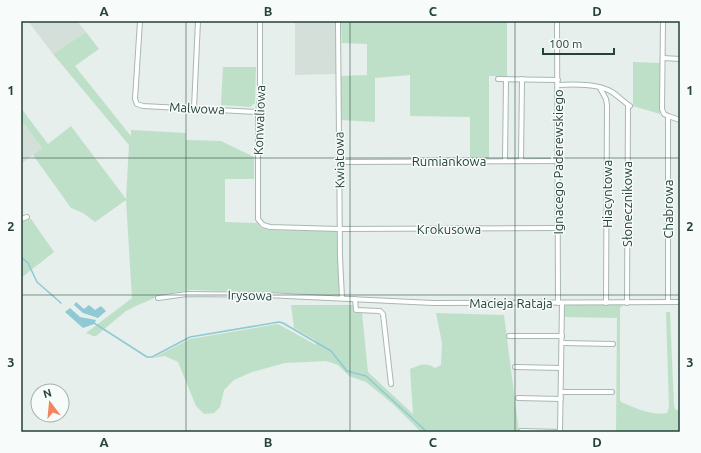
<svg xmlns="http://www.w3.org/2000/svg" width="701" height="453" font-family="Ubuntu,sans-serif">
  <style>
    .built { fill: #d4dfda }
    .green { fill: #bfe0c8 }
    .water { fill: #8ec9d4 }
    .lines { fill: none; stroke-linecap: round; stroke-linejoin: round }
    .stream { stroke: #8ec9d4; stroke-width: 1.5 }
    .street-casing { stroke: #a8b8b2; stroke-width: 6 }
    .street { stroke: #fff; stroke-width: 4 }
    .grid { fill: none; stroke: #24423a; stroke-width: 1; stroke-opacity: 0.55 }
    .labels { text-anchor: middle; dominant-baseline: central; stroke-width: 3; stroke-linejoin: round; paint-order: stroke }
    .street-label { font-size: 13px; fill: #24423a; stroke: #f7fbf9 }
    .neatline { fill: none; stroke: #24423a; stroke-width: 1.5 }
    .grid-label { font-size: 13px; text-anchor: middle; font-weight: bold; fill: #24423a }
  </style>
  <rect width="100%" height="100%" fill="#e6efeb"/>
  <g class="built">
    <polygon points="28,21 77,21 86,32 53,54"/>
    <polygon points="295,21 336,21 336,74 295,75"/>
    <polygon points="21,120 42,148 21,164"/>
  </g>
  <g class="green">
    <polygon points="341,21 507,21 507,76 489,76 489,158 470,159 470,117 410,116 410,75 375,78 375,122 341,120 341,76 367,75 367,44 342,43"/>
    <polygon points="86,32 99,49 75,66 130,135 131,135 131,130 186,133 186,140 221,141 254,157 254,179 225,179 225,222 257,223 261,228 268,230 338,231 339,295 191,290 164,294 138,305 126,311 96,336 93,336 86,333 132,298 126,200 95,222 83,213 71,208 33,155 42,148 21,120 21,108 48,144 71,126 126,199 129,145 53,54"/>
    <polygon points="633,62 660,63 660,114 633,106"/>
    <polygon points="223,67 256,67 255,103 250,107 221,105"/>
    <polygon points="31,219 54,252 21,278 21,221"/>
    <path d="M 567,304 L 624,304 L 620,308 L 620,400 L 621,402 C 636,408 651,416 667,413 L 669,407 L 666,312 L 670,312 L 674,405 L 675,409 L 680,411 L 680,432 L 616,432 L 617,318 L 564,317 L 564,308 Z"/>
    <path d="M 291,305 L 353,305 L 354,313 L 362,313 L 368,372 L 413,414 L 410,369 C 420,365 425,362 435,368 L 441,365 L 442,343 L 436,313 L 504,315 L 519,432 L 421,432 L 394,405 L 366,382 L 349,376 L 338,365 L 326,361 L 285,363 L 252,372 L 234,380 L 224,390 L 220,407 L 214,413 L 204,414 L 196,406 L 178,362 L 165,356 L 153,358 L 190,339 L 278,324 L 316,345 L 315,340 L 294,328 Z"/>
  </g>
  <g class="water">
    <polygon points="76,302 84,309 89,305 95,310 101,306 106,311 98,318 83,313 74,305"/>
    <polygon points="70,308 80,317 96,320 94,324 83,328 65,312"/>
  </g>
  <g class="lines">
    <g class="stream">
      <polyline points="21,257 28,263 37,282 61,303"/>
      <polyline points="94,323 147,357 152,357 190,337 279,322 283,323 331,351 347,371 366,376 427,432"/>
    </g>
    <defs>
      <g id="street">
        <polyline points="140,21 135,99 137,104 143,106 258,112"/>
        <polyline points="260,21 260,98 258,112 258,219 263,225 270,227 340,229 558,228"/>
        <polyline points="338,21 340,257 342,298"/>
        <polyline points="557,21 558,303"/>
        <polyline points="663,21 662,109 664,114 668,116"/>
        <polyline points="663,58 680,59"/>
        <polyline points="498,79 558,80"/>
        <path d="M 558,85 C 573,84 599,84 612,92 C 618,96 624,102 630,106"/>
        <polyline points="600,88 606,99 607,105 606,303"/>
        <polyline points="194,108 198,21"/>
        <polyline points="505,161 506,79"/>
        <polyline points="521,161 522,79"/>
        <polyline points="340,162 558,161"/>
        <polyline points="21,219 27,217"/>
        <polyline points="158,298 187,294 266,295 433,303 680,302"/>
        <polyline points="355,299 356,310 380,311 383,314 391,384"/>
        <polyline points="668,302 668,116 680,120"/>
        <polyline points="627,303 628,105"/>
        <polyline points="509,336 562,336"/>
        <polyline points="562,343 613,344"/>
        <polyline points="515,367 561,368"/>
        <polyline points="561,392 612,392"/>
        <polyline points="518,398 561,399"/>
        <polyline points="521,431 560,432"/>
        <polyline points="560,432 562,303"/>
      </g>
    </defs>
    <use href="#street" class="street-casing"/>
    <use href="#street" class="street"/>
  </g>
  <path class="grid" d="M 186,21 L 186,432M 350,21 L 350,432M 515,21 L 515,432M 21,158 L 680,158M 21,295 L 680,295"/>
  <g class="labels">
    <g class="street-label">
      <text transform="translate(197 108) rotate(3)">Malwowa</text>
      <text transform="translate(259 120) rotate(-88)">Konwaliowa</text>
      <text transform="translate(339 160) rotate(-91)">Kwiatowa</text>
      <text x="449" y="161">Rumiankowa</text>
      <text transform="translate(558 162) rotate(-90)">Ignacego Paderewskiego</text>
      <text transform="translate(607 194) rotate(-90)">Hiacyntowa</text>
      <text transform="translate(627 204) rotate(-90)">Słonecznikowa</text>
      <text transform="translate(668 209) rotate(-90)">Chabrowa</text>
      <text x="449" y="229">Krokusowa</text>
      <text transform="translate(250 295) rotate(1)">Irysowa</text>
      <text x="511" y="303">Macieja Rataja</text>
    </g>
  </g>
  <rect width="701" height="453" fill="none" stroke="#f7fbf9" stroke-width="44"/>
  <g transform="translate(50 403) rotate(344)"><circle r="19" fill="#f7fbf9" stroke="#a3b1ad"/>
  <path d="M0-3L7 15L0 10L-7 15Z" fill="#f4845f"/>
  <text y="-6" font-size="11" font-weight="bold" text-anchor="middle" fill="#24423a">N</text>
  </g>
  <path d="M543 48v6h71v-6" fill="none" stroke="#24423a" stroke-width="2"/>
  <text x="549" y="48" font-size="12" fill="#24423a" stroke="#f7fbf9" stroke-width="3" paint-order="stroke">100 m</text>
  <rect x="22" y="22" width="657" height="409" class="neatline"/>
  <g class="grid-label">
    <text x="104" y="16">A</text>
    <text x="268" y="16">B</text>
    <text x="433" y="16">C</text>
    <text x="597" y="16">D</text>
    <text x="11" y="95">1</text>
    <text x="690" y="95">1</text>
    <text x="11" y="231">2</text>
    <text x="690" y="231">2</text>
    <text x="11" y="367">3</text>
    <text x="690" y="367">3</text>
    <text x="104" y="447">A</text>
    <text x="268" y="447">B</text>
    <text x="433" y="447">C</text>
    <text x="597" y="447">D</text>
  </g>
</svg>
